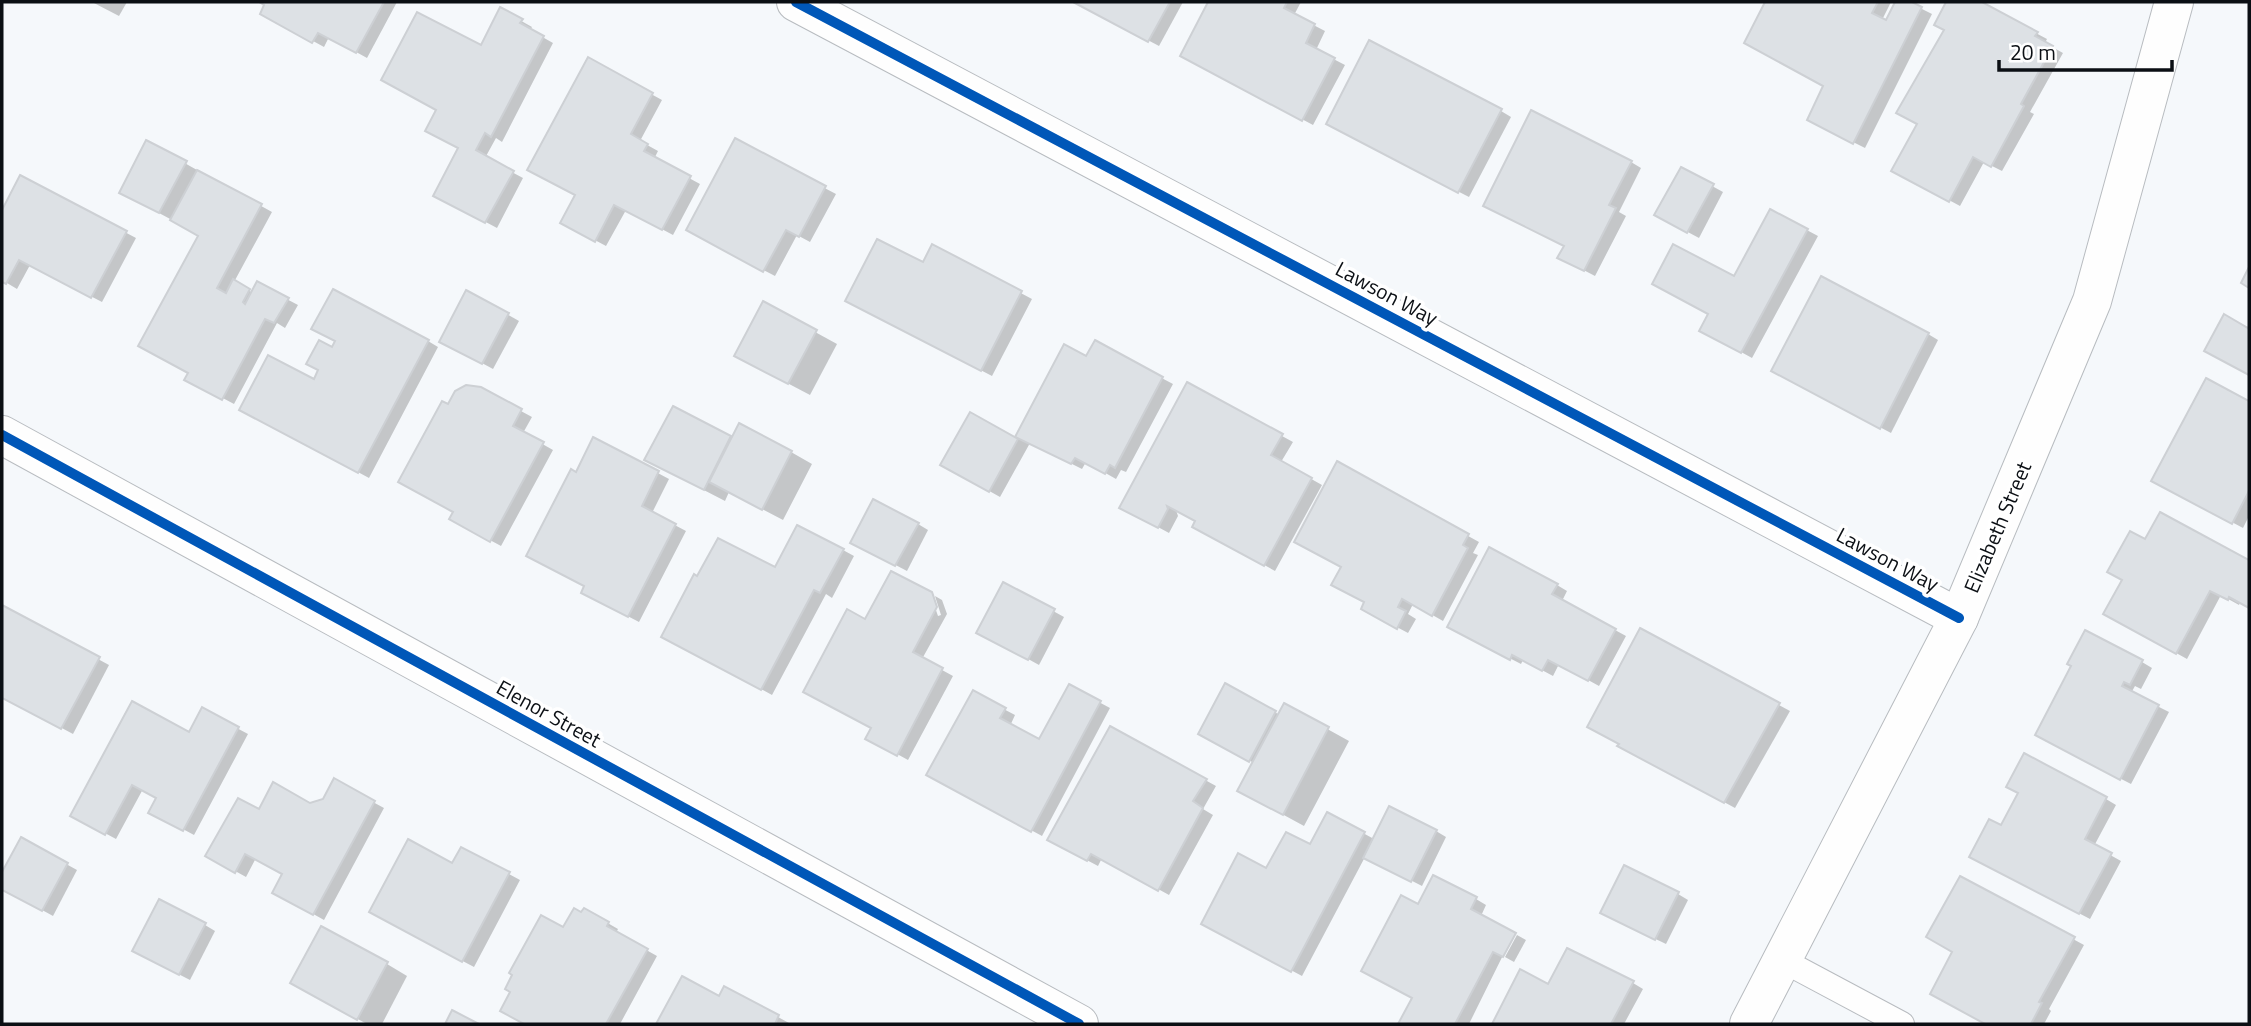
<svg xmlns="http://www.w3.org/2000/svg" width="2251" height="1026" font-family="'Titillium Web',sans-serif">
  <style>
    .shadow { fill: #0003 }
    .building { fill: #dde1e5; stroke: #cdd0d4; stroke-width: 2 }
    .lines { fill: none; stroke-linecap: round; stroke-linejoin: round }
    .lane-casing { stroke: #b8bcc0; stroke-width: 26 }
    .street-casing { stroke: #b8bcc0; stroke-width: 40 }
    .lane { stroke: #fefefe; stroke-width: 24 }
    .street { stroke: #fefefe; stroke-width: 38 }
    .cycleway-casing { stroke: #fff; stroke-width: 15 }
    .cycleway { stroke: #0057b8; stroke-width: 10 }
    .labels { text-anchor: middle; dominant-baseline: central; stroke-width: 7; stroke-linejoin: round; paint-order: stroke }
    .street-label { font-size: 21px; fill: #0b0f14; stroke: #fff }
  </style>
  <rect width="100%" height="100%" fill="#f5f8fb"/>
  <g class="shadow">
    <polygon points="92,2 127,2 119,16"/>
    <polygon points="262,2 397,2 367,58 329,37 324,47 262,13 267,4"/>
    <polygon points="1076,2 1183,2 1159,46"/>
    <polygon points="1210,2 1301,2 1294,15 1325,31 1316,50 1345,65 1313,125 1182,56"/>
    <polygon points="1767,2 1891,2 1882,20 1886,22 1897,2 1908,2 1932,14 1865,148 1819,125 1825,86 1747,42"/>
    <polygon points="1948,2 1978,2 2047,39 2045,43 2063,53 2030,112 2034,114 2002,171 1984,162 1960,206 1893,170 1919,124 1946,30 1936,24"/>
    <polygon points="500,9 532,27 530,30 553,43 502,142 496,138 485,158 523,178 497,228 435,195 460,148 482,47"/>
    <polygon points="589,60 662,100 640,141 658,151 654,159 700,184 673,235 626,210 606,246 563,223 577,195"/>
    <polygon points="1501,111 1511,117 1469,197 1338,130"/>
    <polygon points="735,141 836,194 810,242 797,235 775,276 698,236"/>
    <polygon points="147,142 272,212 234,282 253,293 258,284 298,305 285,328 277,323 234,404 187,379 190,372 200,235 131,198"/>
    <polygon points="1631,162 1641,168 1619,212 1626,216 1595,276 1570,263"/>
    <polygon points="1681,169 1723,192 1699,238 1656,215"/>
    <polygon points="21,177 136,238 102,302 30,265 17,289 2,280 2,214"/>
    <polygon points="1771,211 1818,236 1752,358 1701,330 1735,279"/>
    <polygon points="933,246 1032,299 992,376 857,306 923,265"/>
    <polygon points="467,292 519,321 493,369 441,341"/>
    <polygon points="764,304 837,344 810,395 757,367"/>
    <polygon points="1928,334 1938,340 1891,433 1783,376"/>
    <polygon points="337,341 428,341 438,347 369,478 252,415 315,381"/>
    <polygon points="1095,343 1173,384 1126,472 1121,470 1116,479 1086,462 1082,469 1030,443 1000,497 943,465 1016,440 1065,347 1087,358"/>
    <polygon points="2207,380 2249,403 2249,516 2243,528 2164,486"/>
    <polygon points="1187,384 1293,442 1281,462 1322,485 1275,571 1194,526 1197,521 1176,510 1178,516 1169,533 1121,507"/>
    <polygon points="480,389 532,417 523,433 553,450 501,546 451,519 455,511 449,407"/>
    <polygon points="673,408 733,439 791,452 812,464 783,520 729,492 725,501 667,471"/>
    <polygon points="594,439 669,479 652,513 686,531 639,622 593,598 587,586 576,474"/>
    <polygon points="1338,464 1479,542 1473,553 1478,555 1443,621 1413,604 1408,614 1416,619 1408,633 1363,609 1367,602 1343,567"/>
    <polygon points="2161,514 2249,562 2249,607 2240,602 2239,605 2221,595 2187,659 2106,614"/>
    <polygon points="918,524 928,530 907,571 863,548"/>
    <polygon points="843,550 854,556 832,598 826,594 772,695 674,642 775,569"/>
    <polygon points="1004,584 1064,617 1039,665 979,632"/>
    <polygon points="1557,585 1567,591 1562,601 1626,636 1599,686 1559,664 1553,676 1523,660 1521,664 1459,632"/>
    <polygon points="930,593 938,616 941,615 935,596 942,600 947,614 922,659 953,676 908,760 868,738 873,728 866,621"/>
    <polygon points="2,607 109,665 73,734 2,696"/>
    <polygon points="1641,630 1790,711 1735,808 1630,751"/>
    <polygon points="2142,662 2152,668 2141,689 2135,686 2131,693 2169,712 2131,784 2047,741"/>
    <polygon points="1069,686 1110,708 1042,836 929,775 973,693 1015,715 1010,726 1040,742"/>
    <polygon points="1225,686 1280,715 1284,705 1349,741 1304,826 1260,802 1254,763 1200,733"/>
    <polygon points="203,710 248,734 194,835 151,812 158,797 143,789 116,839 73,816 190,734"/>
    <polygon points="1111,728 1216,786 1203,809 1213,815 1169,895 1102,858 1098,866 1049,840"/>
    <polygon points="334,781 384,808 324,920 274,892 284,874 256,858 246,877 208,856 260,811 310,804 324,800"/>
    <polygon points="2106,799 2116,805 2094,846 2121,861 2090,919 1982,862 2002,827"/>
    <polygon points="1328,814 1374,839 1436,831 1446,837 1422,886 1365,857 1302,976 1214,929 1267,871 1310,847"/>
    <polygon points="21,839 77,870 53,916 2,888 2,876"/>
    <polygon points="462,849 520,880 474,967 381,918 453,865"/>
    <polygon points="1961,878 2084,945 2049,1009 2051,1011 2044,1024 1988,1024 1932,993 1954,951"/>
    <polygon points="1678,894 1688,900 1666,944 1612,918"/>
    <polygon points="1476,899 1486,905 1481,916 1514,933 1469,1024 1401,1024 1414,998 1419,906"/>
    <polygon points="585,910 618,929 616,933 657,956 620,1024 527,1024 503,1011 564,930"/>
    <polygon points="205,925 215,931 190,980 145,957"/>
    <polygon points="1517,935 1526,940 1514,962 1505,957"/>
    <polygon points="387,964 407,976 382,1024 367,1024 313,995"/>
    <polygon points="1520,972 1549,986 1633,983 1643,989 1624,1024 1494,1024"/>
    <polygon points="683,978 720,998 725,988 789,1023 788,1024 658,1024"/>
  </g>
  <g class="building">
    <polygon points="259,2 384,2 356,53 318,33 312,43 260,14 264,5"/>
    <polygon points="1073,2 1170,2 1148,42"/>
    <polygon points="1208,2 1287,2 1284,8 1315,24 1306,43 1335,58 1302,121 1180,56"/>
    <polygon points="1765,2 1878,2 1872,13 1886,20 1895,2 1912,2 1922,7 1853,144 1807,120 1823,86 1744,43"/>
    <polygon points="1946,2 1982,2 2038,32 2035,36 2053,46 2021,104 2024,106 1991,167 1973,157 1949,202 1891,171 1917,124 1896,113 1944,30 1934,25"/>
    <polygon points="500,7 523,19 520,23 544,36 491,137 485,133 476,150 514,171 485,223 433,196 458,148 425,131 436,110 381,80 417,12 481,45"/>
    <polygon points="1369,40 1502,109 1458,193 1326,124"/>
    <polygon points="588,57 653,93 631,134 648,144 644,151 691,176 662,230 614,205 595,242 560,223 575,195 527,170"/>
    <polygon points="1531,110 1632,161 1609,205 1616,208 1584,271 1557,258 1564,246 1483,206"/>
    <polygon points="735,138 826,186 799,237 786,230 763,272 686,230"/>
    <polygon points="146,140 187,161 159,213 119,193"/>
    <polygon points="1681,167 1714,184 1687,233 1654,215"/>
    <polygon points="197,170 262,204 217,288 226,293 233,279 250,289 243,302 245,304 257,281 289,298 274,323 265,319 222,400 184,380 188,373 138,346 198,236 170,220"/>
    <polygon points="20,175 127,231 91,298 19,260 6,284 2,282 2,210"/>
    <polygon points="1770,209 1808,229 1741,353 1699,331 1708,314 1652,284 1673,244 1734,276"/>
    <polygon points="877,239 923,262 932,244 1022,291 981,371 845,301"/>
    <polygon points="2249,267 2249,288 2241,283"/>
    <polygon points="1821,276 1929,333 1880,429 1771,371"/>
    <polygon points="333,289 429,340 358,473 239,410 268,355 314,379 318,370 306,364 319,340 332,347 335,341 311,329"/>
    <polygon points="466,290 509,313 482,364 439,342"/>
    <polygon points="763,301 817,330 788,384 734,356"/>
    <polygon points="2224,314 2248,328 2249,326 2249,375 2204,351"/>
    <polygon points="1095,340 1163,377 1115,468 1110,465 1105,474 1075,458 1071,464 1015,437 1064,344 1086,356"/>
    <polygon points="2206,378 2249,401 2249,491 2232,524 2151,481"/>
    <polygon points="1187,382 1283,434 1271,455 1312,478 1264,566 1192,527 1195,521 1167,506 1168,509 1158,528 1119,508"/>
    <polygon points="466,385 481,387 522,409 513,426 544,442 490,542 449,519 453,512 398,482 442,401 448,404 455,391"/>
    <polygon points="673,406 731,436 704,490 644,460"/>
    <polygon points="970,412 1018,439 989,492 940,465"/>
    <polygon points="739,423 792,451 762,510 709,482"/>
    <polygon points="593,437 659,471 642,506 676,524 628,617 581,593 584,586 526,556 571,469 576,472"/>
    <polygon points="1337,461 1469,534 1463,545 1468,548 1432,616 1402,599 1398,607 1406,611 1397,629 1361,609 1364,602 1331,585 1341,567 1294,542"/>
    <polygon points="873,499 919,523 895,566 850,543"/>
    <polygon points="2160,512 2249,560 2249,608 2229,597 2228,600 2210,591 2176,654 2103,614 2122,580 2107,572 2130,531 2145,539"/>
    <polygon points="797,525 844,549 820,593 814,590 761,690 661,637 694,574 697,576 718,538 775,567"/>
    <polygon points="1489,547 1558,584 1552,594 1616,629 1588,681 1548,660 1542,671 1512,655 1510,660 1447,627"/>
    <polygon points="891,571 932,592 937,607 913,652 943,668 897,756 865,739 871,728 803,692 847,609 865,619"/>
    <polygon points="1003,582 1055,609 1028,660 976,633"/>
    <polygon points="2,605 100,657 61,729 2,698"/>
    <polygon points="1640,628 1780,703 1724,803 1617,746 1619,744 1587,727"/>
    <polygon points="2085,630 2143,660 2130,685 2124,682 2122,686 2159,705 2120,780 2035,735 2071,666 2067,664"/>
    <polygon points="1225,683 1276,711 1249,762 1198,734"/>
    <polygon points="1069,684 1101,701 1031,832 926,775 973,690 1006,708 1000,718 1039,739"/>
    <polygon points="132,701 189,732 202,707 239,727 183,831 148,813 156,798 132,785 105,835 70,816"/>
    <polygon points="1284,703 1329,727 1283,815 1237,791"/>
    <polygon points="1110,726 1207,779 1193,801 1203,808 1158,891 1091,854 1087,861 1047,840"/>
    <polygon points="2024,753 2107,797 2085,839 2112,853 2079,914 1969,857 1989,819 2001,825 2018,793 2006,787"/>
    <polygon points="334,778 375,801 313,915 272,893 282,874 245,854 235,873 205,856 238,798 259,809 273,782 310,803 323,799"/>
    <polygon points="1389,806 1437,830 1411,882 1363,858"/>
    <polygon points="1327,812 1365,832 1291,972 1201,924 1238,853 1266,868 1286,832 1310,844"/>
    <polygon points="21,837 68,863 42,911 2,890 2,872"/>
    <polygon points="408,839 452,863 461,847 510,872 462,962 369,912"/>
    <polygon points="1624,865 1679,892 1655,940 1600,913"/>
    <polygon points="1433,875 1477,897 1471,909 1516,933 1503,957 1493,952 1455,1024 1398,1024 1412,998 1361,971 1401,895 1418,904"/>
    <polygon points="1960,876 2075,937 2039,1002 2042,1003 2031,1024 1985,1024 1930,994 1952,952 1926,937"/>
    <polygon points="159,899 206,923 179,975 132,951"/>
    <polygon points="574,908 581,912 584,908 609,922 607,926 648,949 606,1024 524,1024 500,1011 510,992 505,989 512,975 509,973 541,915 563,927"/>
    <polygon points="321,926 388,962 357,1020 290,983"/>
    <polygon points="1567,948 1634,981 1611,1024 1492,1024 1520,969 1548,984"/>
    <polygon points="682,976 719,996 724,986 779,1015 775,1024 656,1024"/>
    <polygon points="452,1010 479,1024 445,1024"/>
  </g>
  <g class="lines">
    <defs>
      <polyline id="lane" points="1782,960 1902,1024"/>
      <g id="street">
        <polyline points="796,2 1959,618"/>
        <polyline points="2,435 1079,1024"/>
        <polyline points="1749,1024 1959,618 2092,301 2174,2"/>
      </g>
    </defs>
    <use href="#lane" class="lane-casing"/>
    <use href="#street" class="street-casing"/>
    <use href="#lane" class="lane"/>
    <use href="#street" class="street"/>
    <defs>
      <g id="cycleway">
        <polyline points="796,2 1959,618"/>
        <polyline points="2,435 1079,1024"/>
      </g>
    </defs>
    <use href="#cycleway" class="cycleway-casing"/>
    <use href="#cycleway" class="cycleway"/>
  </g>
  <g class="labels">
    <g class="street-label">
      <text transform="translate(1387 293) rotate(28)">Lawson Way</text>
      <text transform="translate(1997 527) rotate(-67)">Elizabeth Street</text>
      <text transform="translate(1888 559) rotate(28)">Lawson Way</text>
      <text transform="translate(549 713) rotate(29)">Elenor Street</text>
    </g>
  </g>
  <rect width="2251" height="1026" fill="none" stroke="#0b0f14" stroke-width="7"/>
  <path d="M1999 60v10h173v-10" fill="none" stroke="#0b0f14" stroke-width="3.5"/>
  <text x="2010" y="60" font-size="21" fill="#0b0f14" stroke="#ffffff" stroke-width="5" paint-order="stroke">20 m</text>
</svg>
